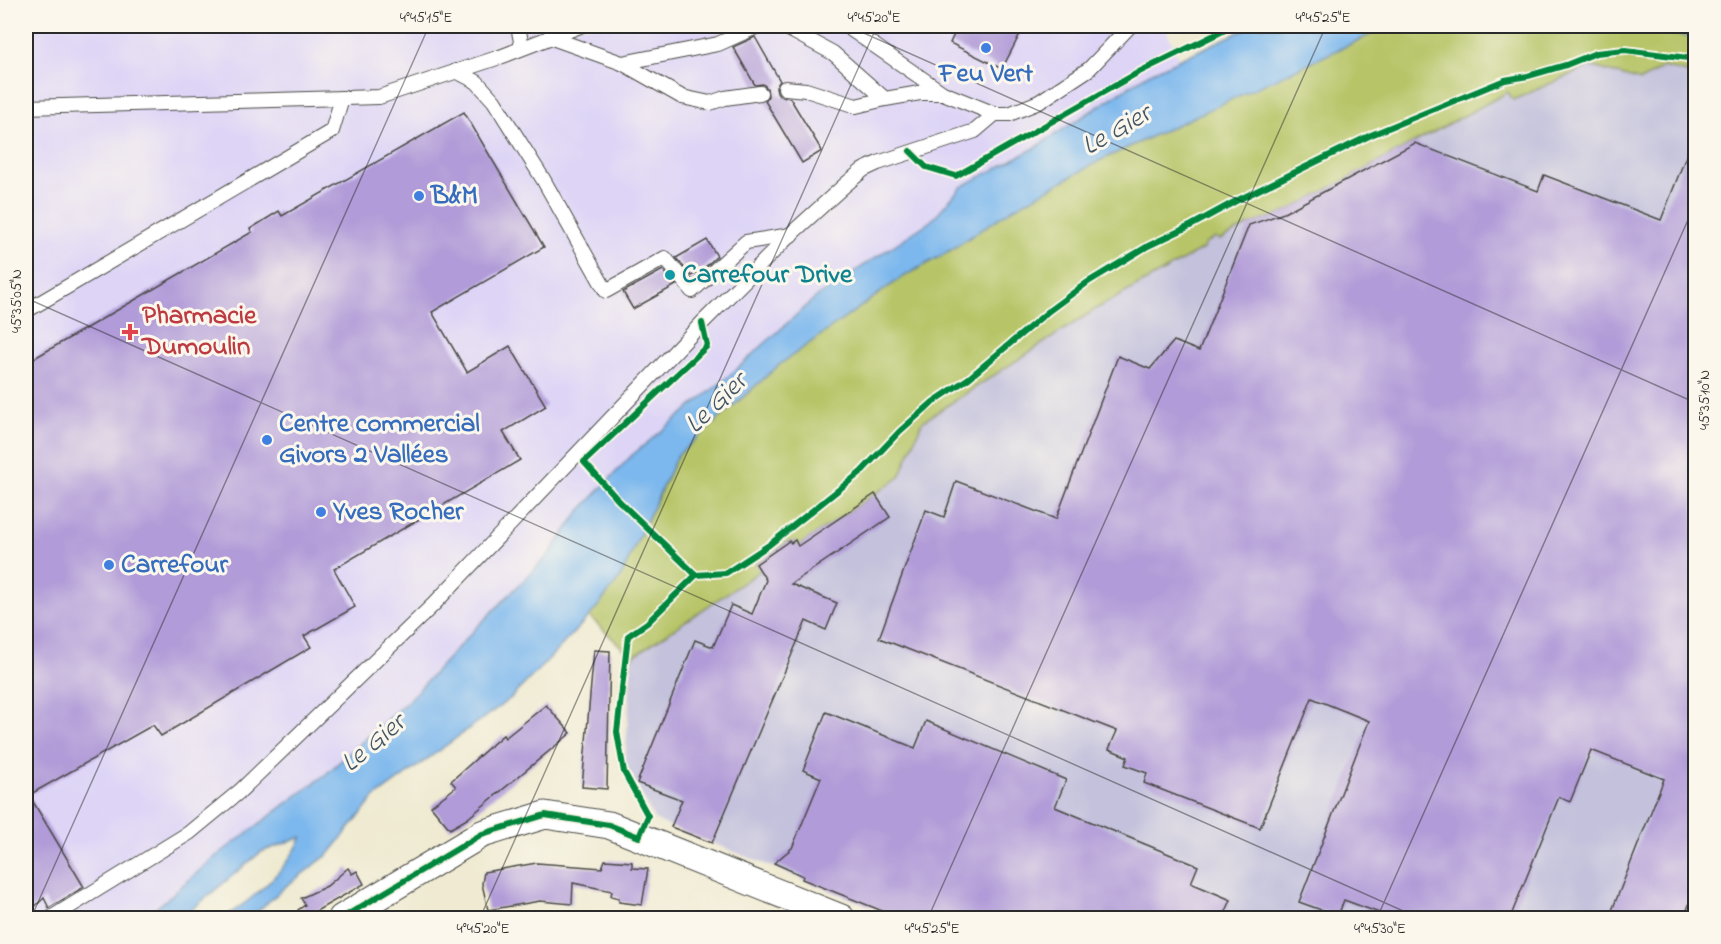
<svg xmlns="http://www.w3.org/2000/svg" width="1721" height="944" font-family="'Indie Flower',sans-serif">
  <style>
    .built { fill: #ded5f6 }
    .industrial { fill: #c3c1dc }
    .green { fill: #b7c567; stroke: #717849; stroke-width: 1.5 }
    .water { fill: #7bb7ed; stroke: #53718c; stroke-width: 1.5 }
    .building { fill: #b19bd8 }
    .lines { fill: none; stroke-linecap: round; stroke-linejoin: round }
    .lane-casing { stroke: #484844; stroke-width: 16 }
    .street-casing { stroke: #484844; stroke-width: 29 }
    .lane { stroke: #fff; stroke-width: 14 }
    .street { stroke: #fff; stroke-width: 27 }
    .cycleway-casing { stroke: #fbf7ec; stroke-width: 10 }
    .cycleway { stroke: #00873e; stroke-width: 6 }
    .ticks { fill: none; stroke: #2b2b2b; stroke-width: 1.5; stroke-opacity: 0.45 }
    .shop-dot { fill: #3f7fe0; stroke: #fbf7ec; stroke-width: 2 }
    .culture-dot { fill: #0f9aa8; stroke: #fbf7ec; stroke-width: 2 }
    .health-dot { fill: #e0444e; stroke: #fbf7ec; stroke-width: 2 }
    .labels { text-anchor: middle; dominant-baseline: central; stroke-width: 6; stroke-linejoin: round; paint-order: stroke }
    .shop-label { font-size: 27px; font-weight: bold; fill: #366cbe; stroke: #fbf7ec; text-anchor: start }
    .culture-label { font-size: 27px; font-weight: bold; fill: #0d838f; stroke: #fbf7ec; text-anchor: start }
    .health-label { font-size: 27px; font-weight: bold; fill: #be3a42; stroke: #fbf7ec; text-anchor: start }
    .water-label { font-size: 28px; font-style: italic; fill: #435565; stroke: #fbf7ec }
    .neatline { fill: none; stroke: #2b2b2b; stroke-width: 2 }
    .ticks-label { font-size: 15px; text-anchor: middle; fill: #2b2b2b }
  </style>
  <rect width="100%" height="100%" fill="#fbf7ec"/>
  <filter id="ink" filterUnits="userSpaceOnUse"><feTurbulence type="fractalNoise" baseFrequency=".0167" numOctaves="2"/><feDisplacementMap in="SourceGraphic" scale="12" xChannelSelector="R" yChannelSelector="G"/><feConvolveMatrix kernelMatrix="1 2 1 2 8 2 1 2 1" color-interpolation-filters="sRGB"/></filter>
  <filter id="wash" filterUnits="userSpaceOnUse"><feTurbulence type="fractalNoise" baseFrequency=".008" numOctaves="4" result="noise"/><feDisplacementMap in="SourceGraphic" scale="24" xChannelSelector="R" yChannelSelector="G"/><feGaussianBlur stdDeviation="1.35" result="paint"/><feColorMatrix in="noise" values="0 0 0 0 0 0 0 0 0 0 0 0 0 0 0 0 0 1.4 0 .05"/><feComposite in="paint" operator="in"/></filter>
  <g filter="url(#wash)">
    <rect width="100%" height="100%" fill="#efead1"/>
    <polygon class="built" points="26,26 1165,26 1179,60 1148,74 1033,149 961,187 932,220 815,298 730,375 631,456 579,512 548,556 477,627 411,698 326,774 215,857 145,918 26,918"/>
    <polygon class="industrial" points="1590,66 1640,81 1663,67 1695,75 1695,918 900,918 655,820 625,764 632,657 760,571 756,564 789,541 795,540 799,545 900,477 922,422 1096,309 1188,258 1215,238 1220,239 1249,225 1284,213 1509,92 1513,99"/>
    <polygon class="green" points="1389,26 1604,26 1695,37 1695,75 1663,67 1641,81 1590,66 1513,100 1508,92 1284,213 1249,225 1220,240 1215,238 1205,244 1203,249 1096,309 922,422 900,477 798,546 795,541 791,543 789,541 756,564 760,571 632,657 589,616 620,578 677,456 779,365 901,278 946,253 1013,208 1101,160"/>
    <g class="water">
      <path d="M 1252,26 L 1389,26 L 1101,160 L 1014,208 L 946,253 L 901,278 L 779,365 L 677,456 L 620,578 L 595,610 L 544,664 L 511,698 L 374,798 L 329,854 L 285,887 L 250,918 L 223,918 C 254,899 287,870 302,837 L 261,852 L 191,910 L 186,918 L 145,918 L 215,857 L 326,774 L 411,698 L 477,627 L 548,556 L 579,512 L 631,456 L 730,375 L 815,298 L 932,220 L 961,187 L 1033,149 L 1148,74 Z"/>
      <polygon points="1604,26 1695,26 1695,37 1611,28"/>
    </g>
    <g id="blocks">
      <g class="building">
        <polygon points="958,26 1024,26 1002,69 950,43"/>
        <polygon points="755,37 780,81 776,87 777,92 780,96 790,98 822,151 802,163 765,101 768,96 767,88 763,84 755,85 733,47"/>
        <polygon points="464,112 544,247 432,312 467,372 510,346 546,406 503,432 520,460 334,569 355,607 304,636 311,647 161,736 153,725 29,795 84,887 49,908 44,898 26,915 26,363 252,232 250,229 279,211 282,216"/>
        <polygon points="1694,136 1695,889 1684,918 1609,918 1664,779 1591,750 1570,802 1559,797 1510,918 1393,918 1344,900 1338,916 1299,902 1369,721 1312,698 1260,828 1144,783 1147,773 1125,765 1128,757 1109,749 1117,731 879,638 926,510 944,517 956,481 1056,519 1118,356 1150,369 1174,341 1199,351 1249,225 1284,213 1415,143 1538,191 1544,175 1661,220"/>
        <polygon points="707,240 717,256 701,271 691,276 676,258"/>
        <polygon points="663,270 676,285 633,309 623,292"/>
        <polygon points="875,494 890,517 791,584 837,603 826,630 806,621 712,843 671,827 682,800 637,783 695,640 713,647 731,605 752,614 766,580 756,564 789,541 791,543 795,540 798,546"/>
        <polygon points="594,650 610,651 607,789 582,787"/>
        <polygon points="546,705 571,733 467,819 450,829 431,806 456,787 451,781 503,735 505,738"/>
        <polygon points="826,712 915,748 926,721 1066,780 1055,807 1198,866 1191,883 1231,900 1223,918 900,918 802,879 803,876 774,863 792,848 821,778 803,770"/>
        <polygon points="605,860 632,862 632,868 648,869 642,905 619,902 619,898 611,896 612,891 573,883 572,904 540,901 488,910 482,884 484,872 537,863 602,868"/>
        <polygon points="348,868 352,874 357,871 364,884 304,918 298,910 305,905 301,898 327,886"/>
      </g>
    </g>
  </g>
  <g filter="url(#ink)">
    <use href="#blocks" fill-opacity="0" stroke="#484844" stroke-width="1.5"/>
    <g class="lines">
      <defs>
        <g id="lane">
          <polyline points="518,26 522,47"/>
          <polyline points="783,26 833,53 885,99 920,93 942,93"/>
          <polyline points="846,26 943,93 995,114 1009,114 1039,102 1089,69 1130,26"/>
          <polyline points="549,37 622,63 718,44 758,26"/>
          <polyline points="622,63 682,97 710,103 725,98 760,93"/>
          <polyline points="456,71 477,82 494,101 543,179 606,291 665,258 692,291 746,242 791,235"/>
          <polyline points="785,88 806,90 856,106 885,99"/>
          <polyline points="26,107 379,97 500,57 580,26"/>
          <polyline points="26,311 332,131 342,98"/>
          <polyline points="51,918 189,833 240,791 434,604 702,323 791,234 845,185 863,170 878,163 975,131 995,114"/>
        </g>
        <polyline id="street" points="342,918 482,834 545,815 609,825 841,918"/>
      </defs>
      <use href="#lane" class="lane-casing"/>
      <use href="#street" class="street-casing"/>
      <use href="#lane" class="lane"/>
      <use href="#street" class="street"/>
      <defs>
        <g id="cycleway">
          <polyline points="910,151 926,167 956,176 1139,72 1233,26"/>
          <polyline points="696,575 726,573 769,545 861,472 900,431 933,402 969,378 1050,310 1088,282 1148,246 1192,225 1236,201 1371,135 1505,80 1528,76 1566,65 1596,53 1625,50 1696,59"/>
          <polyline points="342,918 482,834 545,815 609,825 639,837 648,816 624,772 617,732 628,636 647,623 696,575 618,500 584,462 707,346 702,323"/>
        </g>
      </defs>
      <use href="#cycleway" class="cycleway-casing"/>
      <use href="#cycleway" class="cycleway"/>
    </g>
  </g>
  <path class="ticks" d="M 848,26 L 1696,403M 26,298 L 1419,918M 31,918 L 429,26M 480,918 L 877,26M 928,918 L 1326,26M 1377,918 L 1696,202"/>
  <g class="shop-dot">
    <circle cx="986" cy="48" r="6"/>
    <circle cx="419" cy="196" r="6"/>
    <circle cx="267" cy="440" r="6"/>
    <circle cx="321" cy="512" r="6"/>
    <circle cx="109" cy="565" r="6"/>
  </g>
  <circle class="culture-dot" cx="670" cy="275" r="6"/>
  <path class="health-dot" d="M127 323h6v6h6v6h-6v6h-6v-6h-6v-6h6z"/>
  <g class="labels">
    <g class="shop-label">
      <text x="986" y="74" text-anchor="middle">Feu Vert</text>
      <text x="431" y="196">B&amp;M</text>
      <text x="279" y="424">Centre commercial<tspan x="279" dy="31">Givors 2 Vallées</tspan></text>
      <text x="333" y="512">Yves Rocher</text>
      <text x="121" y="565">Carrefour</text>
    </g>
    <g class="culture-label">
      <text x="682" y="275">Carrefour Drive</text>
    </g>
    <g class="health-label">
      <text x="142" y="316">Pharmacie<tspan x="142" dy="31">Dumoulin</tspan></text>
    </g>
    <g class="water-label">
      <text transform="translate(1117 131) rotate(-30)">Le Gier</text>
      <text transform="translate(717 404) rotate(-44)">Le Gier</text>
      <text transform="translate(374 744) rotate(-40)">Le Gier</text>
    </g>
  </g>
  <rect width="1721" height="944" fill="none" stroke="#fbf7ec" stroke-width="66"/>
  <rect x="33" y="33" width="1655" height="878" class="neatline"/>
  <g class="ticks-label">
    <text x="426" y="22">4°45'15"E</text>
    <text x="874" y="22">4°45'20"E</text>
    <text x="1323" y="22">4°45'25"E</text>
    <text transform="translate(16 301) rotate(-90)" y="5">45°35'05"N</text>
    <text transform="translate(1704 400) rotate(-90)" y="5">45°35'10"N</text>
    <text x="483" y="933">4°45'20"E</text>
    <text x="932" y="933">4°45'25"E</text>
    <text x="1380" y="933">4°45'30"E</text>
  </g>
</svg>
